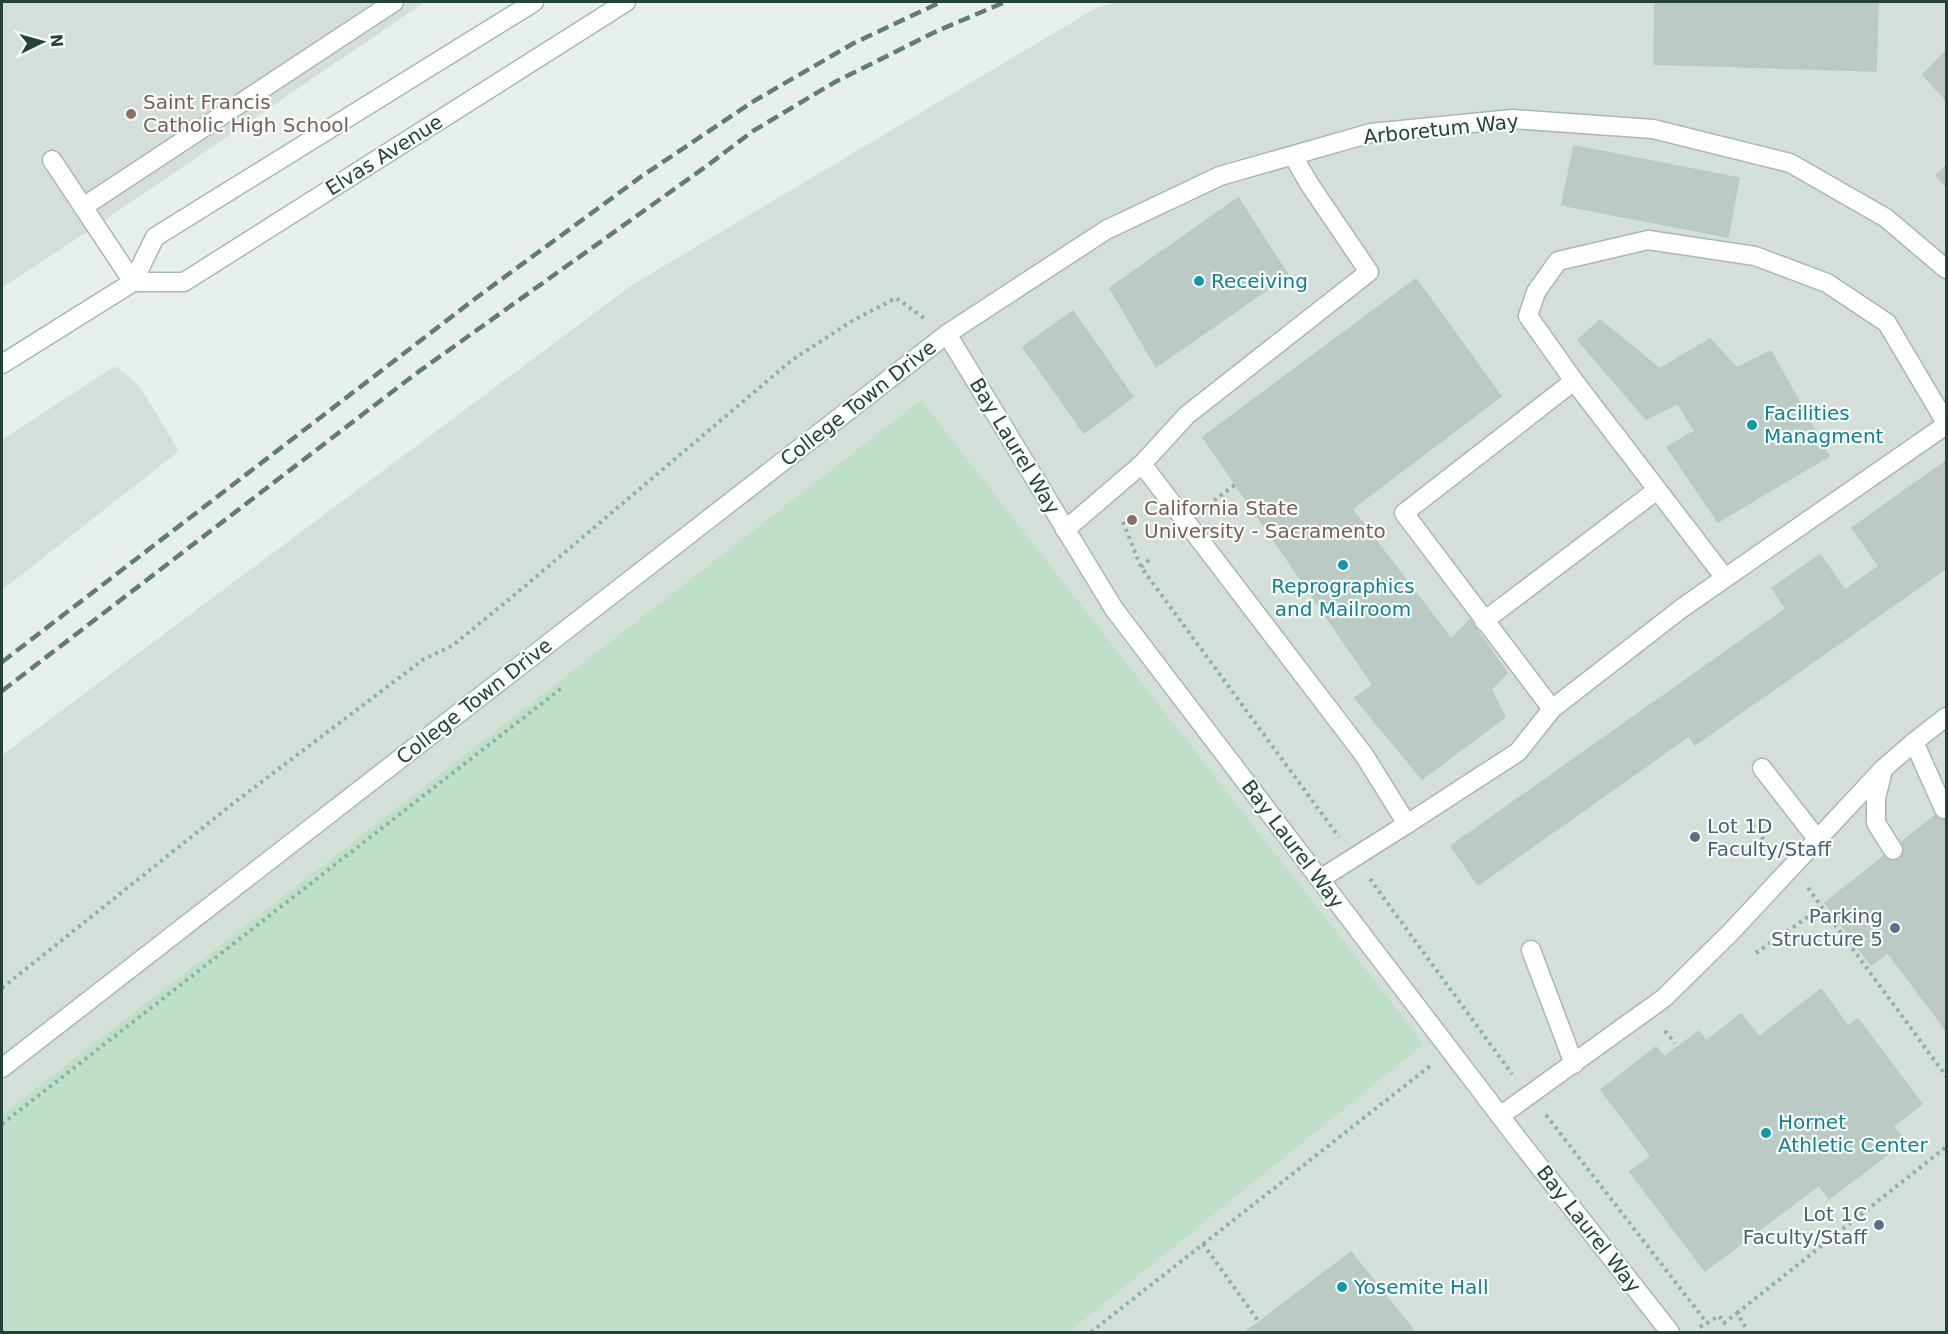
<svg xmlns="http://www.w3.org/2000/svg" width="1948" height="1334" font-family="'DejaVu Sans',sans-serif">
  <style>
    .built { fill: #d4dfda }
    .green { fill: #bfe0c8 }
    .building { fill: #bbcac4; stroke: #b8c9c2; stroke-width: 1.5 }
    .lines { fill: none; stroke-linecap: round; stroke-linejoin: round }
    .lane-casing { stroke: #a8b8b2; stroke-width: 21 }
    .street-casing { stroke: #a8b8b2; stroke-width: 21 }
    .secondary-casing { stroke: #a4bbb3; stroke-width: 21 }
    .path { stroke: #86b3a5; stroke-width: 4; stroke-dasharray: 3 4.5; stroke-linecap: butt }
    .lane { stroke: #fff; stroke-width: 18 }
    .street { stroke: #fff; stroke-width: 18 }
    .secondary { stroke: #fff; stroke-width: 18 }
    .rail { stroke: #5f7d75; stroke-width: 4.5; stroke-dasharray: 12 6; stroke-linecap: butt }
    .education-dot { fill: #8d6e63; stroke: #f7fbf9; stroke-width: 2 }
    .culture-dot { fill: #0f9aa8; stroke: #f7fbf9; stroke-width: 2 }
    .service-dot { fill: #5c6f8a; stroke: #f7fbf9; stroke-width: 2 }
    .labels { text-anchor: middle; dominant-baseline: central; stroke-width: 4.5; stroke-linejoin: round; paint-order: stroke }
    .education-label { font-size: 20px; fill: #785e54; stroke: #f7fbf9; text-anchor: start }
    .street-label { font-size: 20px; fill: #24423a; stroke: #f7fbf9 }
    .culture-label { font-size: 20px; fill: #0d838f; stroke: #f7fbf9; text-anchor: start }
    .service-label { font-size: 20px; fill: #4e5e75; stroke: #f7fbf9; text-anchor: end }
  </style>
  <rect width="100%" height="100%" fill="#e6efeb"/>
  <g class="built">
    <polygon points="2,2 425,2 96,226 2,288"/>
    <polygon points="1117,2 1946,2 1946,1332 2,1332 2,755 632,285 1096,8"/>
    <polygon points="115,366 138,384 179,451 2,590 2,440"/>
  </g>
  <polygon class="green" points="921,400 1424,1044 1069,1332 2,1332 2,1115"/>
  <g class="building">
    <polygon points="1655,2 1878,2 1876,71 1654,64"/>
    <polygon points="1946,51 1946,100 1923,75"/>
    <polygon points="1574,146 1739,178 1728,237 1562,205"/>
    <polygon points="1946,166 1946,187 1936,175"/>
    <polygon points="1238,198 1288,275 1156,367 1110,288"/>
    <polygon points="1416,279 1501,396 1352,509 1451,639 1470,620 1507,673 1491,689 1505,717 1422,779 1355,698 1373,685 1203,437"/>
    <polygon points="1073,311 1133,397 1084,433 1023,347"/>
    <polygon points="1600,320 1660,369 1710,339 1737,368 1771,351 1829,456 1718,522 1667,447 1695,431 1678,403 1646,419 1578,340"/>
    <polygon points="1946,461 1946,568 1695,745 1689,736 1478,885 1451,846 1786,609 1772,588 1820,555 1845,590 1879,566 1852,528"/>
    <polygon points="1946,807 1946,1030 1888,953 1871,965 1825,903"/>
    <polygon points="1821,989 1848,1026 1858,1019 1922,1104 1893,1126 1905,1141 1829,1199 1819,1185 1705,1271 1630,1172 1651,1156 1601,1090 1656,1047 1664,1057 1699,1031 1706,1041 1741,1014 1759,1037"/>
    <polygon points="1351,1252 1415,1332 1245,1332 1259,1322"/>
  </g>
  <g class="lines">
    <defs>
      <g id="lane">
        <polyline points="52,160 133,282"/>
        <polyline points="83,207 394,2"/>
        <polyline points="1142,464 1187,415 1369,272 1310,185 1293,156"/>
        <polyline points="1065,530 1142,464 1364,755 1407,824 1320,879"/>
        <polyline points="1725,578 1574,381 1528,316 1536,292 1558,261 1648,240 1755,256 1827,283 1887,323 1946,423"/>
        <polyline points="1484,621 1657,490"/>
        <polyline points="1552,709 1404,513 1574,381"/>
        <polyline points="1914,742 1944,809"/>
        <polyline points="1762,768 1818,840"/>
        <polyline points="1882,774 1876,798 1876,823 1893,850"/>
        <polyline points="1407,824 1518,752 1552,709 1682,608 1946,425"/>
        <polyline points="1531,950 1574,1064"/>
        <polyline points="1500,1116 1664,998 1731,932 1883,769 1914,742 1946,717"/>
      </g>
      <polyline id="street" points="947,334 1114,609 1520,1142 1670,1332"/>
      <g id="secondary">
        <polyline points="133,282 184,282 626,2"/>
        <polyline points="2,364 133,282 155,237 534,2"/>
        <polyline points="2,1068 947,334 1106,230 1220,176 1371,133 1512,119 1653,129 1790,163 1886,218 1946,269"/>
      </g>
    </defs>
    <use href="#lane" class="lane-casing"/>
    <use href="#street" class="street-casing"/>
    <use href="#secondary" class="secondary-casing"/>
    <g class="path">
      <polyline points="1208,505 1236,484"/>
      <polyline points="1123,522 1141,567 1339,837"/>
      <polyline points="1141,567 1151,558"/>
      <polyline points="1748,819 1771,850"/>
      <polyline points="1370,879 1512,1074"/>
      <polyline points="1808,888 1946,1076"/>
      <polyline points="1756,953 1822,907"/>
      <polyline points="2,988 235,802 424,659 452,646 518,592 792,360 852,321 896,298 924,318"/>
      <polyline points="1665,1031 1675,1043"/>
      <polyline points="1546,1115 1707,1323"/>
      <polyline points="2,1124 563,687"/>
      <polyline points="1203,1244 1259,1322"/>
      <polyline points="1737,1313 1946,1147"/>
      <polyline points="1700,1327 1719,1316 1724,1323 1737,1313 1747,1330"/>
      <polyline points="1091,1332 1430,1066"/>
    </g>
    <use href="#lane" class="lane"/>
    <use href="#street" class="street"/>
    <use href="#secondary" class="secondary"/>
    <g class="rail">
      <polyline points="2,662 476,298 642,176 754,101 854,43 941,2"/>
      <polyline points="2,691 414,375 708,165 753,131 835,82 937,31 1005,2"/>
    </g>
  </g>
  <g class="education-dot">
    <circle cx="131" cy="114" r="6"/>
    <circle cx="1132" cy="520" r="6"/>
  </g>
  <g class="culture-dot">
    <circle cx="1199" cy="281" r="6"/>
    <circle cx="1752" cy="425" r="6"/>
    <circle cx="1343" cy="565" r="6"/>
    <circle cx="1766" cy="1133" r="6"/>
    <circle cx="1342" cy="1287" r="6"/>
  </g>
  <g class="service-dot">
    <circle cx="1695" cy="837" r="6"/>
    <circle cx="1895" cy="928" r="6"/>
    <circle cx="1879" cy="1225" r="6"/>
  </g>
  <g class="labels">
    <g class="education-label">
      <text x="143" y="102">Saint Francis<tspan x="143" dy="23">Catholic High School</tspan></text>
      <text x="1144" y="508">California State<tspan x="1144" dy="23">University - Sacramento</tspan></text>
    </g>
    <g class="street-label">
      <text transform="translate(1441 129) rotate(-6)">Arboretum Way</text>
      <text transform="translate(384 155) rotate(-32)">Elvas Avenue</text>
      <text transform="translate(858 403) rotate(-38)">College Town Drive</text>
      <text transform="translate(1015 446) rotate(59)">Bay Laurel Way</text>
      <text transform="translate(474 701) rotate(-38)">College Town Drive</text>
      <text transform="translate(1293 844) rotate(53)">Bay Laurel Way</text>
      <text transform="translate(1589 1229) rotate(52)">Bay Laurel Way</text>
    </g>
    <g class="culture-label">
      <text x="1211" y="281">Receiving</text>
      <text x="1764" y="413">Facilities<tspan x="1764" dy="23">Managment</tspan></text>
      <text x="1343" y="586" text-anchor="middle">Reprographics<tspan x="1343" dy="23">and Mailroom</tspan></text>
      <text x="1778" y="1122">Hornet<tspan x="1778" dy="23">Athletic Center</tspan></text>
      <text x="1354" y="1287">Yosemite Hall</text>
    </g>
    <g class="service-label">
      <text x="1707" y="826" text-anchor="start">Lot 1D<tspan x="1707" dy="23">Faculty/Staff</tspan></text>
      <text x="1883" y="916">Parking<tspan x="1883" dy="23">Structure 5</tspan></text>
      <text x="1867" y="1214">Lot 1C<tspan x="1867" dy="23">Faculty/Staff</tspan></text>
    </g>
  </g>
  <rect width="1948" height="1334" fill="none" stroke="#24423a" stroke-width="6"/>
  <g transform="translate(42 42) rotate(85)" stroke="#f7fbf9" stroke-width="4.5" paint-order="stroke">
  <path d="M0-4.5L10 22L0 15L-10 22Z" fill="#24423a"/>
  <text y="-9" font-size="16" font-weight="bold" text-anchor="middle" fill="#24423a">N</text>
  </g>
</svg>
